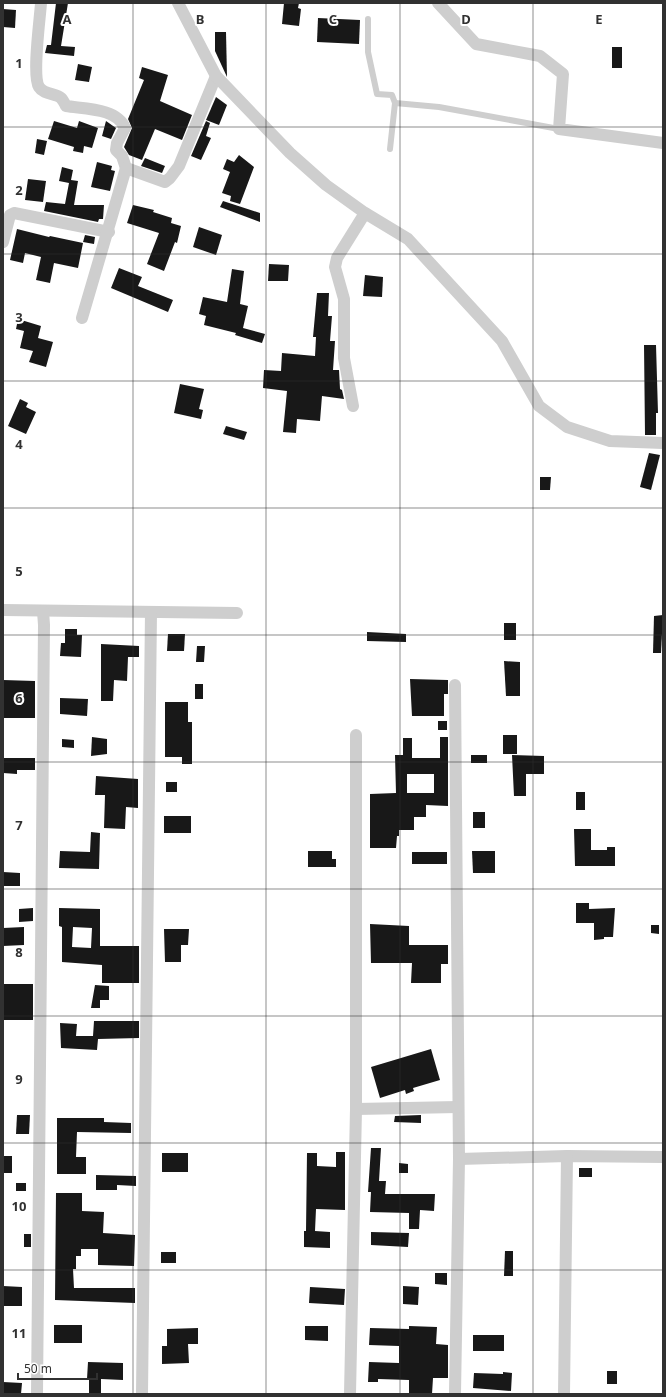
<svg xmlns="http://www.w3.org/2000/svg" width="666" height="1397" font-family="'Noto Sans',sans-serif">
  <style>
    .building { fill: #181818; fill-rule: evenodd }
    .lines { fill: none; stroke-linecap: round; stroke-linejoin: round }
    .lane { stroke: #cecece; stroke-width: 6 }
    .street { stroke: #cecece; stroke-width: 12 }
    .grid { fill: none; stroke: #313131; stroke-width: 1; stroke-opacity: 0.55 }
    .grid-label { font-size: 13px; text-anchor: middle; font-weight: bold; fill: #313131; stroke: #fff; stroke-width: 4; stroke-linejoin: round; paint-order: stroke }
  </style>
  <rect width="100%" height="100%" fill="#fff"/>
  <g class="building">
    <polygon points="56,3 68,3 61,46 75,47 74,56 45,53 47,45 51,45"/>
    <polygon points="284,3 299,3 298,8 301,9 299,26 282,24"/>
    <polygon points="3,9 16,10 15,28 3,27"/>
    <polygon points="318,18 360,20 359,44 317,42"/>
    <polygon points="215,32 226,32 227,77 215,51"/>
    <rect x="612" y="47" width="10" height="21"/>
    <polygon points="78,64 92,67 89,82 75,80"/>
    <polygon points="142,67 168,75 160,101 192,115 182,140 155,129 142,160 129,155 124,147 132,128 128,119 144,80 139,78"/>
    <polygon points="216,97 227,105 219,125 206,120"/>
    <polygon points="54,121 77,128 79,121 98,128 92,148 84,146 83,153 73,151 74,147 48,139"/>
    <polygon points="106,121 116,128 111,139 102,136"/>
    <polygon points="206,121 210,123 206,136 211,138 201,160 191,156"/>
    <polygon points="37,139 47,141 44,155 35,153"/>
    <polygon points="239,155 254,167 240,204 230,201 231,196 222,193 230,172 223,169 227,159 234,162"/>
    <polygon points="145,158 165,166 162,173 141,166"/>
    <polygon points="97,162 112,166 111,170 115,171 110,191 91,187"/>
    <polygon points="62,167 73,170 71,180 78,181 74,205 104,205 103,219 99,219 98,222 44,211 46,202 65,204 69,183 59,181"/>
    <polygon points="28,179 46,181 43,202 25,200"/>
    <polygon points="223,201 260,213 260,222 220,207"/>
    <polygon points="133,205 154,210 153,212 172,218 171,223 181,226 177,243 175,242 164,271 147,264 159,233 127,223"/>
    <polygon points="199,227 222,235 216,255 193,247"/>
    <polygon points="17,229 49,237 50,236 83,243 78,268 54,263 50,283 36,280 41,257 25,253 23,263 10,260"/>
    <polygon points="85,235 95,237 94,244 83,242"/>
    <polygon points="269,264 289,265 288,281 268,281"/>
    <polygon points="119,268 142,277 138,286 173,300 168,312 111,288"/>
    <polygon points="232,269 244,271 240,304 248,306 243,328 265,334 262,343 235,335 236,333 204,325 206,316 199,314 203,297 227,302"/>
    <polygon points="365,275 383,277 382,297 363,296"/>
    <polygon points="317,293 329,293 328,316 332,316 330,341 335,341 333,370 339,370 340,389 342,390 344,399 322,396 320,421 297,419 296,433 283,432 287,391 263,388 264,370 281,371 282,353 315,356 316,337 313,337"/>
    <polygon points="18,319 41,326 38,338 53,342 46,367 29,362 33,351 20,348 24,331 16,329"/>
    <polygon points="644,345 656,345 658,413 656,413 656,435 645,435"/>
    <polygon points="180,384 204,389 199,409 203,410 201,419 174,413"/>
    <polygon points="20,399 28,403 26,407 36,412 26,434 8,426"/>
    <polygon points="226,426 247,432 244,440 223,434"/>
    <polygon points="649,453 660,455 651,490 640,487"/>
    <polygon points="540,477 551,477 550,490 540,490"/>
    <polygon points="663,615 661,653 653,653 654,616"/>
    <rect x="504" y="623" width="12" height="17"/>
    <polygon points="65,629 77,629 77,635 82,635 81,657 60,656 61,643 65,643"/>
    <polygon points="367,632 406,634 406,642 367,641"/>
    <polygon points="168,634 185,634 184,651 167,651"/>
    <polygon points="101,644 139,646 139,657 128,657 127,681 114,680 113,701 101,701"/>
    <polygon points="197,646 205,646 204,662 196,662"/>
    <polygon points="504,661 520,662 520,696 506,696"/>
    <polygon points="410,679 448,680 448,694 444,694 444,716 412,716"/>
    <polygon points="3,680 35,681 35,718 3,718"/>
    <rect x="195" y="684" width="8" height="15"/>
    <polygon points="60,698 88,699 87,716 60,714"/>
    <polygon points="165,702 188,702 188,722 192,722 192,764 182,764 182,757 165,757"/>
    <rect x="438" y="721" width="9" height="9"/>
    <rect x="503" y="735" width="14" height="19"/>
    <polygon points="92,737 107,739 107,754 91,756"/>
    <path d="M 440,737 L 448,737 L 448,806 L 426,805 L 426,817 L 414,817 L 414,830 L 399,830 L 399,836 L 397,836 L 396,848 L 370,848 L 370,794 L 396,793 L 395,755 L 403,755 L 403,738 L 412,738 L 412,758 L 440,758 ZM 407,774 L 434,774 L 434,793 L 407,793 Z"/>
    <polygon points="62,739 74,740 74,748 62,747"/>
    <rect x="471" y="755" width="16" height="8"/>
    <polygon points="512,755 544,756 544,774 526,774 526,796 514,796"/>
    <polygon points="3,758 35,758 35,770 17,770 17,774 3,773"/>
    <polygon points="96,776 138,779 138,808 126,807 125,829 104,828 105,795 95,795"/>
    <rect x="166" y="782" width="11" height="10"/>
    <rect x="576" y="792" width="9" height="18"/>
    <rect x="473" y="812" width="12" height="16"/>
    <rect x="164" y="816" width="27" height="17"/>
    <polygon points="574,829 591,829 591,850 607,850 607,847 615,847 615,866 575,866"/>
    <polygon points="91,832 100,833 99,869 59,868 60,851 90,852"/>
    <polygon points="308,851 332,851 332,859 336,859 336,867 308,867"/>
    <polygon points="472,851 495,851 495,873 473,873"/>
    <rect x="412" y="852" width="35" height="12"/>
    <polygon points="3,872 20,873 20,886 3,886"/>
    <polygon points="576,903 589,903 589,909 615,908 613,937 604,937 604,939 594,940 594,923 576,923"/>
    <polygon points="33,908 33,921 19,922 19,909"/>
    <path d="M 59,908 L 100,909 L 100,946 L 139,946 L 139,983 L 102,983 L 102,965 L 62,962 L 62,927 L 59,926 ZM 73,927 L 92,928 L 91,948 L 72,947 Z"/>
    <polygon points="370,924 409,926 409,945 448,945 448,964 441,964 441,983 411,983 412,963 371,963"/>
    <polygon points="651,925 659,925 659,934 651,933"/>
    <polygon points="24,927 24,945 3,946 3,928"/>
    <polygon points="164,929 189,929 188,945 181,945 181,962 165,962"/>
    <rect x="3" y="984" width="30" height="36"/>
    <polygon points="95,985 109,986 109,1000 100,1000 100,1008 91,1008"/>
    <polygon points="94,1021 139,1021 139,1038 98,1039 97,1050 61,1048 60,1023 77,1024 76,1036 93,1036"/>
    <polygon points="431,1049 440,1080 413,1088 414,1091 406,1094 405,1090 380,1098 371,1067"/>
    <polygon points="17,1115 30,1115 29,1134 16,1134"/>
    <polygon points="421,1115 421,1123 394,1122 395,1116"/>
    <polygon points="57,1118 104,1118 104,1122 131,1123 131,1133 77,1132 76,1157 86,1157 86,1174 57,1174"/>
    <polygon points="371,1148 381,1148 379,1181 386,1181 385,1194 435,1194 434,1211 420,1210 419,1229 409,1229 409,1213 370,1212 371,1192 368,1192"/>
    <polygon points="336,1152 345,1152 345,1210 316,1209 315,1231 330,1232 330,1248 304,1247 304,1231 306,1231 307,1153 317,1153 317,1166 336,1167"/>
    <rect x="162" y="1153" width="26" height="19"/>
    <rect x="3" y="1156" width="9" height="17"/>
    <polygon points="399,1163 408,1164 408,1173 399,1173"/>
    <rect x="579" y="1168" width="13" height="9"/>
    <polygon points="96,1175 136,1176 136,1186 117,1185 117,1190 96,1190"/>
    <rect x="16" y="1183" width="10" height="8"/>
    <polygon points="56,1193 82,1193 82,1211 104,1212 103,1233 135,1235 134,1266 98,1265 98,1249 81,1249 81,1256 76,1256 76,1269 73,1269 74,1288 135,1288 135,1303 55,1300"/>
    <polygon points="371,1232 409,1233 408,1247 371,1245"/>
    <rect x="24" y="1234" width="7" height="13"/>
    <polygon points="505,1251 513,1251 513,1276 504,1276"/>
    <rect x="161" y="1252" width="15" height="11"/>
    <polygon points="435,1273 447,1273 447,1285 435,1284"/>
    <polygon points="3,1286 22,1287 22,1306 3,1306"/>
    <polygon points="403,1286 419,1287 418,1305 403,1304"/>
    <polygon points="310,1287 345,1289 344,1305 309,1303"/>
    <rect x="54" y="1325" width="28" height="18"/>
    <polygon points="305,1326 328,1326 328,1341 305,1340"/>
    <polygon points="409,1326 437,1327 436,1344 448,1345 448,1378 433,1378 432,1394 409,1394 409,1380 378,1379 378,1382 368,1382 369,1362 399,1363 399,1346 369,1345 370,1328 409,1329"/>
    <polygon points="198,1328 198,1344 188,1344 189,1363 162,1364 162,1346 167,1346 167,1329"/>
    <rect x="473" y="1335" width="31" height="16"/>
    <polygon points="88,1362 123,1363 123,1380 101,1379 101,1394 89,1394 89,1379 87,1379"/>
    <rect x="607" y="1371" width="10" height="13"/>
    <polygon points="503,1372 512,1373 511,1391 473,1388 474,1373 503,1374"/>
    <polygon points="3,1382 22,1383 21,1394 3,1394"/>
  </g>
  <g class="lines">
    <g class="lane">
      <polyline points="368,19 368,52 377,94 392,95 395,103 390,149"/>
      <polyline points="395,103 439,107 559,129"/>
    </g>
    <g class="street">
      <path d="M 41,3 C 40,19 32,76 39,87 C 44,95 56,93 61,98 C 63,100 65,104 66,106 C 85,109 117,108 125,128 L 117,143 L 116,150 L 122,156 L 126,168 L 165,182 L 170,178 L 179,166 L 216,76"/>
      <polyline points="178,3 216,76 290,153 326,185 365,213 408,239 502,341 539,406 567,427 610,441 663,443"/>
      <polyline points="438,3 476,44 540,56 563,74 559,129 663,143"/>
      <polyline points="3,242 10,215 14,213 109,232"/>
      <polyline points="82,318 126,168"/>
      <polyline points="353,406 344,358 344,299 335,267 337,258 365,213"/>
      <polyline points="3,610 237,613"/>
      <polyline points="455,685 459,1159 455,1394"/>
      <polyline points="356,1109 458,1107"/>
      <polyline points="459,1159 567,1156 663,1157"/>
      <polyline points="37,1394 44,625 43,611"/>
      <polyline points="142,1394 151,612"/>
      <polyline points="350,1394 356,1109 356,735"/>
      <polyline points="564,1394 567,1156"/>
    </g>
  </g>
  <path class="grid" d="M 133,3 L 133,1394M 266,3 L 266,1394M 400,3 L 400,1394M 533,3 L 533,1394M 3,127 L 663,127M 3,254 L 663,254M 3,381 L 663,381M 3,508 L 663,508M 3,635 L 663,635M 3,762 L 663,762M 3,889 L 663,889M 3,1016 L 663,1016M 3,1143 L 663,1143M 3,1270 L 663,1270"/>
  <g class="grid-label">
    <text x="67" y="24">A</text>
    <text x="200" y="24">B</text>
    <text x="333" y="24">C</text>
    <text x="466" y="24">D</text>
    <text x="599" y="24">E</text>
    <text x="19" y="68">1</text>
    <text x="19" y="195">2</text>
    <text x="19" y="322">3</text>
    <text x="19" y="449">4</text>
    <text x="19" y="576">5</text>
    <text x="19" y="703">6</text>
    <text x="19" y="830">7</text>
    <text x="19" y="957">8</text>
    <text x="19" y="1084">9</text>
    <text x="19" y="1211">10</text>
    <text x="19" y="1338">11</text>
  </g>
  <rect width="666" height="1397" fill="none" stroke="#313131" stroke-width="8"/>
  <path d="M18 1373v6h79v-6" fill="none" stroke="#313131" stroke-width="2"/>
  <text x="24" y="1373" font-size="12" fill="#313131" stroke="#ffffff" stroke-width="3" paint-order="stroke">50 m</text>
</svg>
